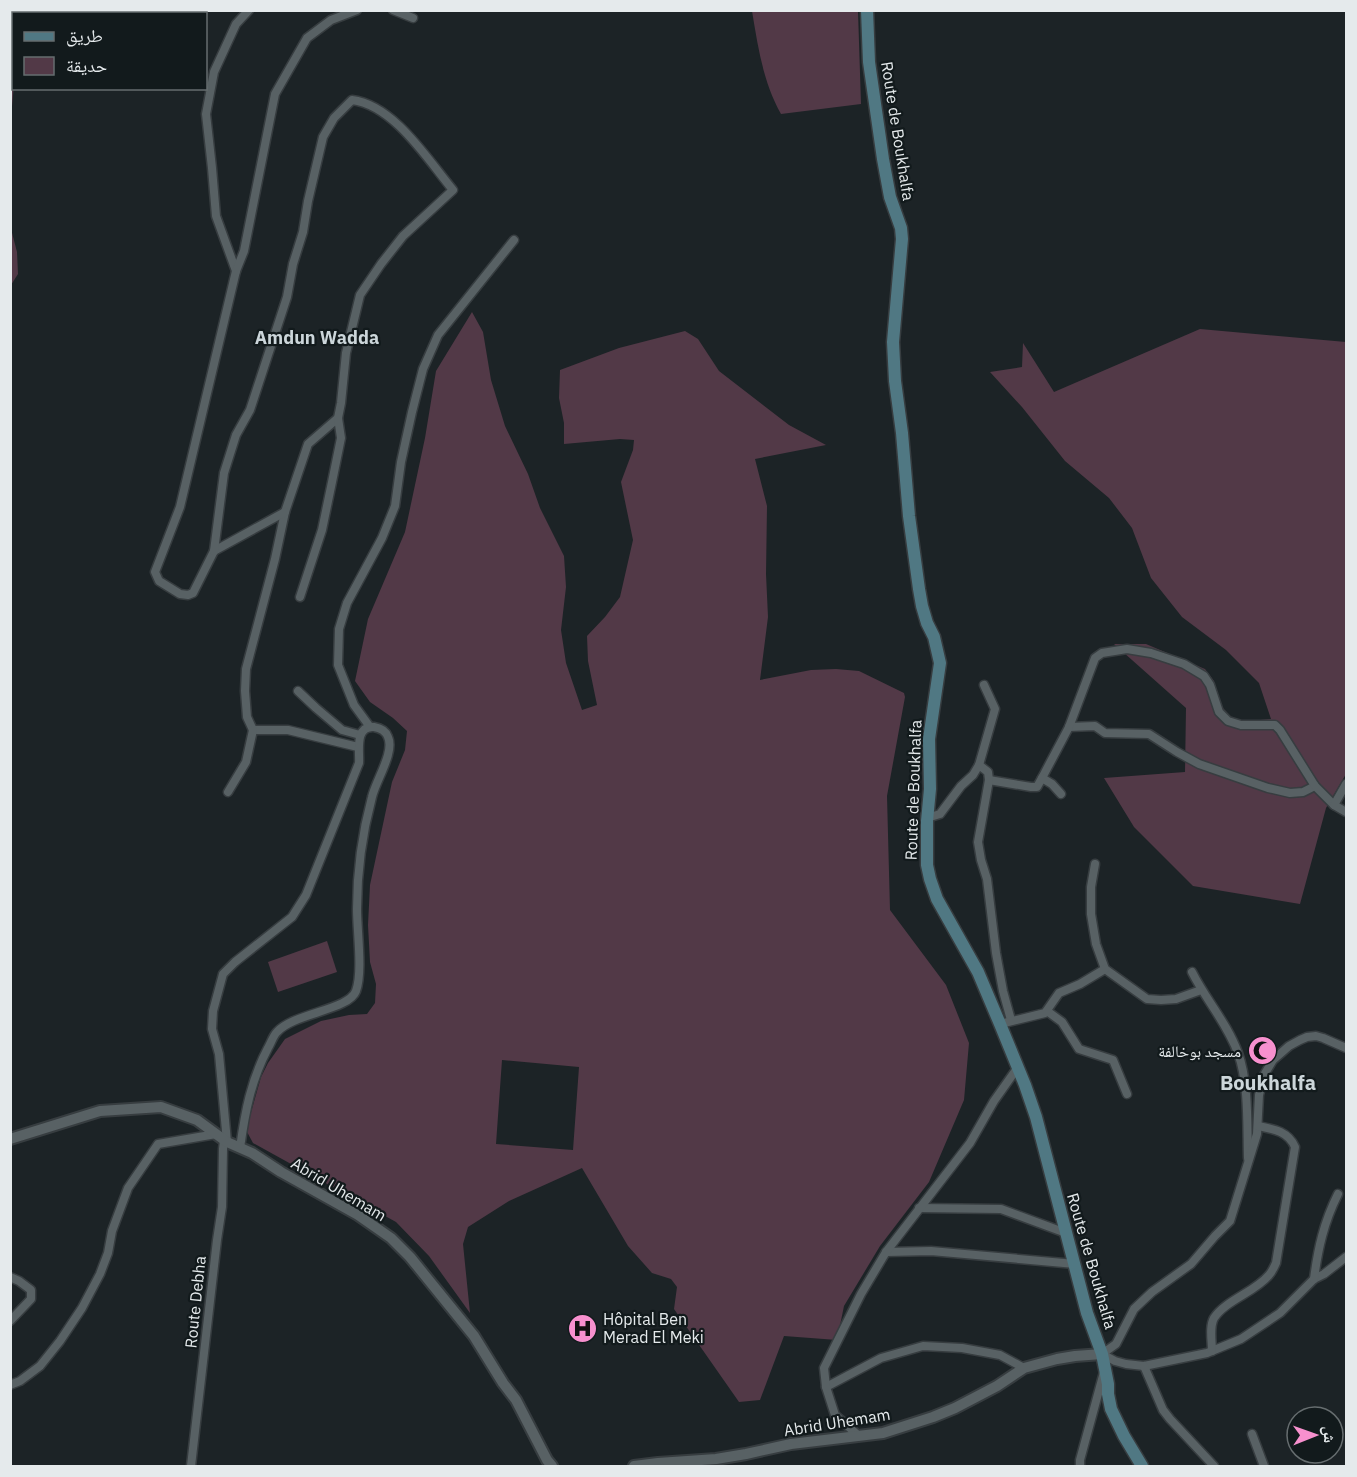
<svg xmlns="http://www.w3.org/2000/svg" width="1357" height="1477" font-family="'IBM Plex Sans','Noto Naskh Arabic',sans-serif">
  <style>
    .green { fill: #523947; fill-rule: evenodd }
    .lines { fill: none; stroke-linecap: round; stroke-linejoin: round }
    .minor-casing { stroke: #373d40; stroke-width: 11 }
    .tertiary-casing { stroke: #373d40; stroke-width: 14 }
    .secondary-casing { stroke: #373d40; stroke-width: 15 }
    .minor { stroke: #586164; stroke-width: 8 }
    .tertiary { stroke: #586164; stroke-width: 10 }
    .secondary { stroke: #507883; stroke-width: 12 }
    .labels { text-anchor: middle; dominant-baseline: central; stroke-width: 4.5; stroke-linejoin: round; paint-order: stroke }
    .street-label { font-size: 16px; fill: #e5eaec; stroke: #121a1c }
    .poi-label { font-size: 16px; fill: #e5eaec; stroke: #121a1c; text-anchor: end }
    .neighbourhood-label { font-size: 18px; font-weight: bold; fill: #ccd6da; stroke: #121a1c }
    .quarter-label { font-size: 20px; font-weight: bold; fill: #ccd6da; stroke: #121a1c }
  </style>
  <rect width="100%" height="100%" fill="#1c2326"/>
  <g class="green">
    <polygon points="11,10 21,11 20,13 14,14 14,85 11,117"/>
    <path d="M 752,11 L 858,11 L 861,104 L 781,114 C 763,82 758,47 752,11 Z"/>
    <polygon points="11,229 17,252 18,274 11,285"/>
    <path d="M 472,312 L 483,332 L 491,380 L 505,426 L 528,474 L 540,508 L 564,556 L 566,587 L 561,630 L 566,663 L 582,710 L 597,705 L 588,661 L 587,636 L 605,617 L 620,597 L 633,540 L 621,482 L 633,450 L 634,440 L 620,439 L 564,444 L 564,423 L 559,398 L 560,370 L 619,348 L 685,331 L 698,339 L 719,371 L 789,425 L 826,445 L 755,459 L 767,506 L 766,574 L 768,617 L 760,680 L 811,670 L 836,669 L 859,671 L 904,693 L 905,697 L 887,796 L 890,910 L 946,985 L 969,1043 L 964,1100 L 929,1182 L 880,1246 L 844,1306 L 837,1340 L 784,1336 L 760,1400 L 739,1402 L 674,1309 L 677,1287 L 671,1279 L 652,1273 L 628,1246 L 582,1168 L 509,1201 L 468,1227 L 463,1244 L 470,1313 L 429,1256 L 396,1222 L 253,1143 L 246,1130 L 261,1077 L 268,1063 L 285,1039 L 321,1021 L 349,1015 L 367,1014 L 375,1003 L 376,984 L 370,962 L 368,925 L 370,885 L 392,782 L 405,750 L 407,731 L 393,718 L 370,702 L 355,681 L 368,619 L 405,532 L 425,438 L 436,371 ZM 502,1060 L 579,1067 L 573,1150 L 496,1144 Z"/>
    <polygon points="1200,329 1346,342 1346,774 1326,808 1300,904 1193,886 1134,827 1104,778 1185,772 1186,708 1114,644 1146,644 1205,669 1214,681 1222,707 1233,719 1249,721 1271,719 1259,683 1226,650 1182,617 1151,578 1132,528 1109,498 1065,461 1022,407 990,372 1022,367 1023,343 1054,392"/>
    <polygon points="327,941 337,972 278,992 268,962"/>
  </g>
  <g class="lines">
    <defs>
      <g id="minor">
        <polyline points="393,10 413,18"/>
        <polyline points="236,271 216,216 212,168 206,114 214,72 236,24 249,10"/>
        <polyline points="338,418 308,444 285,512 275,559 246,669 245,691 247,717 253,730 288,730 358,747"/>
        <polyline points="285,512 214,551 193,593 188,595 180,594 159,581 155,572 180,507 236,271 244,251 275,94 307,38 331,20 357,10"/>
        <path d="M 214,551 L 224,473 L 236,435 L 250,410 L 287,297 L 293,264 L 303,232 L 308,201 L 323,137 L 334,118 L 352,100 C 394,105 428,160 453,190 L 403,236 L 381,264 L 360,295 L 346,353 L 341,403 L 338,418 L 341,438 L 332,482 L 322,530 L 300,597"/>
        <polyline points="298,691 316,708 342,730 360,735"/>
        <polyline points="370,727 354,705 338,665 339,629 347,603 382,538 395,506 401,462 412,412 423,369 438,335 514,240"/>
        <polyline points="1069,727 1095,726 1105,733 1149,734 1177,752 1199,764 1268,788 1290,793 1303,792 1315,786"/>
        <polyline points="979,765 995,709 984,685"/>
        <polyline points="1042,778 1069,727 1095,658 1102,653 1127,649 1151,653 1184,664 1204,676 1210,685 1219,712 1228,721 1241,725 1275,725 1280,730 1315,786 1334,805"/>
        <polyline points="989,780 1031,787 1037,787 1042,778 1052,784 1061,794"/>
        <polyline points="1346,784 1334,805 1346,812"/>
        <polyline points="228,792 246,762 253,730"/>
        <polyline points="927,818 940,814 961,786 973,775 979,765 988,772 989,780 978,842 981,860 987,879 996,953 1003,991 1011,1020"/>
        <polyline points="1095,864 1091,887 1091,914 1096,944 1105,969 1147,999 1161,1000 1176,999 1201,990"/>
        <path d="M 1192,972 C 1206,1000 1227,1023 1238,1053 C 1249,1083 1247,1126 1248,1158"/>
        <polyline points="1047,1011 1062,1022 1079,1049 1113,1060 1127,1094"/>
        <polyline points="1000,1024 1045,1013 1059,993 1080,984 1105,969"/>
        <polyline points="1346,1048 1323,1038 1316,1036 1307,1037 1300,1040 1289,1046 1273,1060 1264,1075 1259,1095 1257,1134 1230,1221 1215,1236 1191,1264 1152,1292 1134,1309 1116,1344 1102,1354 1115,1361 1126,1364 1144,1366 1207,1353 1241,1339 1280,1313 1314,1279 1324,1274 1346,1257"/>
        <path d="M 227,1142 L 219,1054 L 212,1029 L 213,1011 L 223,974 L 235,962 L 292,917 L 306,895 L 359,763 C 360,753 354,725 374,727 C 380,728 386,731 388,737 C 395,752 376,780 372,797 C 362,834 357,871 357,909 C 357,931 363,972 356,991 C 349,1010 294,1013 277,1032 C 273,1036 271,1043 268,1048 C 251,1080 245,1112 240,1148"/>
        <polyline points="919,1208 1001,1209 1066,1233"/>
        <polyline points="886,1252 931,1251 1075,1264"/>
        <polyline points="10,1277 19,1281 31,1290 31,1299 10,1321"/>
        <path d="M 1314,1279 C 1318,1248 1324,1222 1338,1194"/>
        <path d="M 1212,1351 C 1212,1341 1209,1327 1214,1318 C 1226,1300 1255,1292 1269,1275 C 1272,1272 1274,1267 1276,1263 L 1295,1147 C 1288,1131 1273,1129 1258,1126"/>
        <polyline points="1144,1366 1163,1410 1170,1419 1214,1466"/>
        <polyline points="10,1385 20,1381 40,1366 60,1341 82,1308 100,1274 108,1253 112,1231 128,1188 158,1144 216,1134"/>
        <polyline points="826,1387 881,1358 923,1346 962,1348 1000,1355 1024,1368"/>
        <polyline points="1252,1434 1264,1466"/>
        <polyline points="859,1436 835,1415 826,1387 824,1368 861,1294 886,1252 970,1143 994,1101 1018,1067"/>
        <polyline points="191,1466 217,1240 222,1207 223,1149 224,1140"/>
        <polyline points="1080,1466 1080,1460 1104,1372"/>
      </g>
      <g id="tertiary">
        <polyline points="10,1139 100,1111 161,1107 197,1120 227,1142 252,1153 281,1172 358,1215 391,1238 410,1257 474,1336 503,1383 516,1400 547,1460 552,1466"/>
        <polyline points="634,1466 658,1463 716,1459 746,1454 791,1444 883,1433 933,1417 955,1408 997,1386 1024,1368 1057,1359 1075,1356 1102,1354"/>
      </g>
      <polyline id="secondary" points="867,10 869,62 883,159 890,197 901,228 902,239 893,342 895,381 902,433 909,516 919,589 922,606 927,623 934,637 940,663 929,739 930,789 927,821 927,865 930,879 937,899 978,972 1000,1024 1025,1085 1036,1117 1087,1313 1102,1354 1108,1384 1108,1394 1111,1409 1124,1436 1142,1466"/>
    </defs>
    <use href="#minor" class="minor-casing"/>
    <use href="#tertiary" class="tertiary-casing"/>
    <use href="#secondary" class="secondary-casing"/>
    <use href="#minor" class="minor"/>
    <use href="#tertiary" class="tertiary"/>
    <use href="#secondary" class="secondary"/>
  </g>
  <defs>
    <symbol id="mosque-disc" viewBox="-11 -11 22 22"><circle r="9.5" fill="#f790ce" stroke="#121a1c"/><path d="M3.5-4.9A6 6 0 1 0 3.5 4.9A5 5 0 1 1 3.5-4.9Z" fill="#111"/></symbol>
    <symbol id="hospital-disc" viewBox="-11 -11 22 22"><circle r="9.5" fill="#f790ce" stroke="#121a1c"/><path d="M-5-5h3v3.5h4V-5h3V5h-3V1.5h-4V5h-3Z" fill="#111"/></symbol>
  </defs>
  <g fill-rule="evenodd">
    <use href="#mosque-disc" x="1246" y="1034" width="33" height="33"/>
    <use href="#hospital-disc" x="566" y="1312" width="33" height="33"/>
  </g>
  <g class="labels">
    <g class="street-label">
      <text transform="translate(898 131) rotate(81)">Route de Boukhalfa</text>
      <text transform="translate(913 790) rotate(-88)">Route de Boukhalfa</text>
      <text transform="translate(339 1189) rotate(31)">Abrid Uhemam</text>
      <text transform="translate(1092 1261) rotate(74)">Route de Boukhalfa</text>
      <text transform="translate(195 1302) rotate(-84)">Route Debha</text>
      <text transform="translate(837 1422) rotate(-9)">Abrid Uhemam</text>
    </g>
    <g class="poi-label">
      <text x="1241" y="1051">مسجد بوخالفة</text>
      <text x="603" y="1319" text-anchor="start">Hôpital Ben<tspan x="603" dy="18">Merad El Meki</tspan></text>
    </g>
    <g class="neighbourhood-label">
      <text x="317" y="337">Amdun Wadda</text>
    </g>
    <g class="quarter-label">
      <text x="1268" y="1082">Boukhalfa</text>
    </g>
  </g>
  <rect width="1357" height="1477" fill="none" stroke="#e5eaec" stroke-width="24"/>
  <rect x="12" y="12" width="195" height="78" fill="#121a1c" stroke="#666d6f" stroke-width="1.5"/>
  <rect x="24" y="32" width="30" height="9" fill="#507883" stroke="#666d6f" stroke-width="1.5"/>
  <text x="66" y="42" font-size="18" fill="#e5eaec">طريق</text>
  <rect x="24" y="57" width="30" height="18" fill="#523947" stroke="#666d6f" stroke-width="1.5"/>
  <text x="66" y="72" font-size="18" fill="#e5eaec">حديقة</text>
  <g transform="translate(1315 1435) rotate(89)"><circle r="28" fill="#121a1c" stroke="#666d6f" stroke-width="1.5"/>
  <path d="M0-4.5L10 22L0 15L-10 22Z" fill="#f790ce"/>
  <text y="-9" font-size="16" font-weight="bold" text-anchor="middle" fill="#e5eaec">ش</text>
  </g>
</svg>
